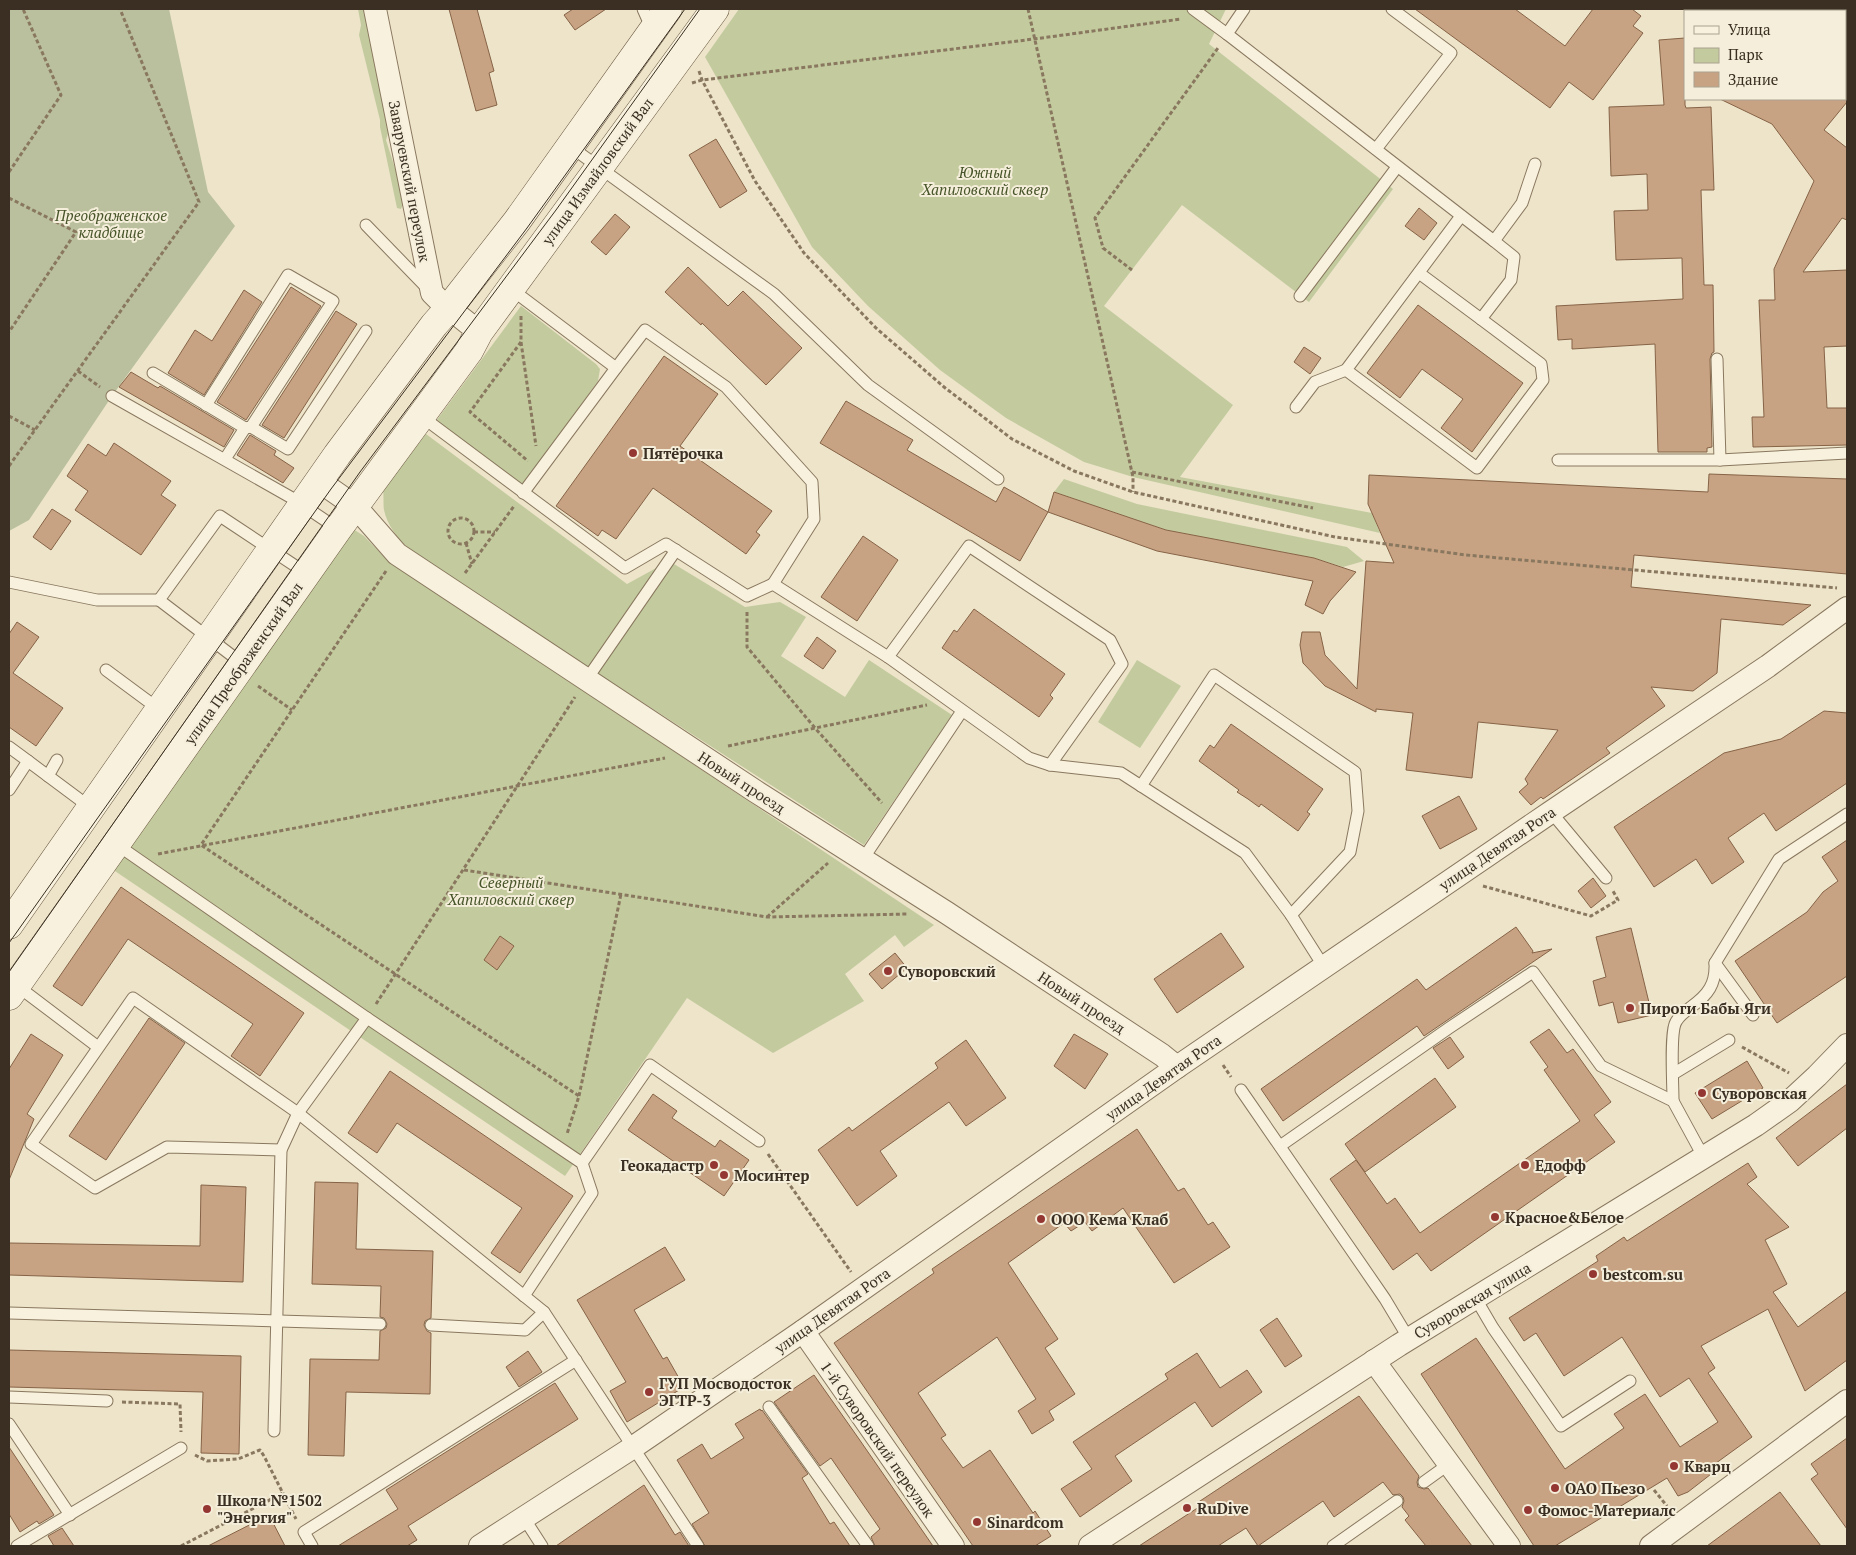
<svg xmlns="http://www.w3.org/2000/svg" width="1856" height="1555" font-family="'PT Serif',serif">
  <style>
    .green { fill: #c3cb9e }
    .cemetery { fill: #bac09d }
    .building { fill: #c8a383; stroke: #866346 }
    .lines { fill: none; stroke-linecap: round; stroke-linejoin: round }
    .lane-casing { stroke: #89785f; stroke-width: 13 }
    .street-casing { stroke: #89785f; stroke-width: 24 }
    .secondary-casing { stroke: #6b5942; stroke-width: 29 }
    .path { stroke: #89785f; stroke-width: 3; stroke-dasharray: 4 2.5; stroke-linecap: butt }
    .lane { stroke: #f8f1dd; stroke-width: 11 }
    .street { stroke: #f8f1dd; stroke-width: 22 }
    .secondary { stroke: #f8f1dd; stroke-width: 28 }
    .tram { stroke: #3a2f22; stroke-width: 1 }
    .poi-dot { fill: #943733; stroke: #f4eeda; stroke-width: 2 }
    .labels { text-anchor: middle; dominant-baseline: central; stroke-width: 4; stroke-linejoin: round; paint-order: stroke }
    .street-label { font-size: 15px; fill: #3a2f22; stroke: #f4eeda }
    .park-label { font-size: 15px; font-style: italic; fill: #48552a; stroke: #f4eeda }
    .poi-label { font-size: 15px; font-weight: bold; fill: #3a2f22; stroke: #f4eeda; text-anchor: start }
  </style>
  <rect width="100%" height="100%" fill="#ede4ca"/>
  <g class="green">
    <polygon points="358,9 366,9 390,127 386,140 405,200 401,209 397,208 380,127 380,120 359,35 361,25"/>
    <polygon points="739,9 1226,9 1209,44 1393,189 1309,302 1182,205 1104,306 1233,405 1180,477 1372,513 1380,533 1133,477 1084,462 1006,418 940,370 868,306 812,247 705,57"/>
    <polygon points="521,306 596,364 600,369 598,381 522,487 436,421"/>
    <path d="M 426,434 L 627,584 L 669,561 L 745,607 L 780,602 L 806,617 L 781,656 L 845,697 L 869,660 L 952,715 L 864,845 L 445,575 C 421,558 391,541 384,510 C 383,504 384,496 383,490 Z"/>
    <polygon points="1064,479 1137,504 1347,547 1364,561 1343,567 1314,558 1166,530 1054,492"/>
    <polygon points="353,529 364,536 387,560 934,925 904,947 895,935 845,974 864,1001 773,1053 687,998 565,1176 109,867"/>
    <polygon points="1137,660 1181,686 1140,748 1098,722"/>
  </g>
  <polygon class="cemetery" points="9,9 169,9 208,192 235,226 112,396 29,520 9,531"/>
  <g class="building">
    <polygon points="449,9 477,9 494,71 489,73 497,105 476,111"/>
    <polygon points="573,9 606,9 575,30 564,15"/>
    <polygon points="1415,9 1515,9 1565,46 1593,9 1632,9 1641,16 1633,26 1643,33 1593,100 1569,82 1550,108"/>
    <polygon points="1685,38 1685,105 1686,108 1711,107 1714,190 1701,190 1704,285 1713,285 1714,352 1712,353 1710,359 1712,447 1707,448 1707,452 1658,452 1655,344 1572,349 1572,339 1558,340 1556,306 1683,299 1682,258 1616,260 1614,211 1648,210 1647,174 1611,176 1609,107 1664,105 1659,40"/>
    <polygon points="1720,99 1847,99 1847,102 1824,130 1847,148 1847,220 1842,218 1803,272 1847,270 1847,346 1824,347 1827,408 1847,408 1847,445 1753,447 1752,417 1764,417 1759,300 1775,300 1774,269 1814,181 1772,124"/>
    <polygon points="716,139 747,191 720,208 689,155"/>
    <polygon points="1419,208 1437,223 1424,240 1405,226"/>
    <polygon points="615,214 630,227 606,255 591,242"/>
    <polygon points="688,267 728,306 743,291 802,348 766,385 702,323 701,325 665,292"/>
    <polygon points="291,287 321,306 246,420 217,402"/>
    <polygon points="244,290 262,302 204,395 168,373 195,330 212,341"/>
    <polygon points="1418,305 1523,383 1472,452 1441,428 1463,399 1422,369 1400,398 1367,373"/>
    <polygon points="336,311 357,324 284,438 262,425"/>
    <polygon points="1304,347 1321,358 1310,374 1294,362"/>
    <polygon points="664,356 718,394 680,446 772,511 756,532 760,535 746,554 653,488 616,539 602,530 598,536 556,506"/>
    <polygon points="131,372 158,388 160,386 234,430 224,447 119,387"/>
    <polygon points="846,401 913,440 907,450 996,502 1004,487 1048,512 1020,561 820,443"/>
    <polygon points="250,435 276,451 274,455 294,468 283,483 237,455"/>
    <polygon points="114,443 171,481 161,495 176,505 141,555 75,510 88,491 67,476 88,444 106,456"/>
    <polygon points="1709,474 1847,479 1847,574 1634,555 1631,587 1811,605 1783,625 1721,619 1717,673 1693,691 1651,687 1665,706 1606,748 1610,753 1543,799 1541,797 1531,805 1519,792 1528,784 1525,779 1558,730 1478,722 1472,778 1406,770 1413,713 1376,709 1376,712 1325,686 1303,663 1300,645 1302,632 1320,632 1325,655 1357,689 1366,561 1394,563 1368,504 1369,475 1708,492"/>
    <polygon points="1054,492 1166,530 1314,558 1356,572 1330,601 1323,614 1305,605 1313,581 1157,551 1048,512"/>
    <polygon points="52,509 71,521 51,550 33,537"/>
    <polygon points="863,536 898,560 857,621 821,597"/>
    <polygon points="974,609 1065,674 1050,695 1053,698 1039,717 942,648 954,630 957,632"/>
    <polygon points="17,622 39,637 13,673 63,708 36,746 9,727 9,634"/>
    <polygon points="817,637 836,651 823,669 804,656"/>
    <polygon points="1824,711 1847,713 1847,783 1776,831 1764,813 1728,838 1744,862 1712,884 1696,859 1654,887 1614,827 1724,753 1781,739"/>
    <polygon points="1231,724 1323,789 1307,812 1310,814 1298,831 1261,804 1259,807 1248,799 1237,792 1239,790 1199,761 1210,745 1214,748"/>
    <polygon points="1459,796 1477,829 1440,849 1422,816"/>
    <polygon points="1847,840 1847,976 1777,1023 1735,961 1807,912 1823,892 1838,881 1822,857"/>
    <polygon points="1593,878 1606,896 1591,908 1578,891"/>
    <polygon points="121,887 304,1013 260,1076 231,1056 253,1024 128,939 82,1006 53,986"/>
    <polygon points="1516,927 1533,951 1532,953 1552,949 1424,1036 1417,1026 1283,1121 1261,1089 1417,979 1426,990"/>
    <polygon points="1631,928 1652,1015 1618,1023 1613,1002 1599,1006 1593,981 1606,977 1596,937"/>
    <polygon points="1221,933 1244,967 1177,1013 1154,979"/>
    <polygon points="500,936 514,946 497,970 484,960"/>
    <polygon points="895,953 907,968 882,989 869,974"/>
    <polygon points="149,1018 185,1043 106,1160 69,1136"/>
    <polygon points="1549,1029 1567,1053 1573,1049 1611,1102 1594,1115 1615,1142 1431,1271 1417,1253 1393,1270 1330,1179 1356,1160 1387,1204 1395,1198 1420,1233 1580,1121 1544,1070 1548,1067 1530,1042"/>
    <polygon points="31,1034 63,1055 27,1114 34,1119 9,1180 9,1069"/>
    <polygon points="1074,1034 1108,1054 1085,1089 1054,1066"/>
    <polygon points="1450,1037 1464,1057 1448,1069 1433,1048"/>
    <polygon points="966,1040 1006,1098 966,1126 949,1102 880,1151 897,1176 857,1206 818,1150 849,1127 852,1131 938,1068 935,1063"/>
    <polygon points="1747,1061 1763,1088 1712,1119 1695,1093"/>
    <polygon points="390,1071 573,1196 520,1273 491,1253 522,1208 397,1123 377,1153 348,1133"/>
    <polygon points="1435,1078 1456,1107 1365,1172 1345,1144"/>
    <polygon points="1847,1084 1847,1128 1798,1166 1776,1138"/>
    <polygon points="653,1094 677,1111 672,1118 715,1147 720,1140 749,1160 724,1196 628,1130"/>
    <polygon points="1137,1129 1178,1191 1184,1188 1208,1225 1213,1222 1230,1247 1174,1283 1123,1208 1092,1231 1085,1222 1071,1231 1064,1223 1008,1263 1058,1339 1045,1348 1075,1394 1049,1411 1054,1420 1032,1434 1018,1411 1036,1399 997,1337 918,1393 946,1435 941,1438 963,1468 990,1450 1033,1513 1035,1511 1051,1536 1035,1546 973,1546 834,1343 934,1273 932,1269"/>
    <polygon points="1748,1163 1757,1177 1747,1184 1789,1227 1765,1240 1787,1284 1773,1292 1798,1327 1847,1291 1847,1360 1805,1391 1768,1309 1701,1346 1715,1368 1708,1373 1752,1437 1712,1466 1715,1471 1688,1492 1678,1496 1667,1478 1555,1546 1534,1546 1421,1374 1476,1338 1565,1469 1624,1428 1614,1414 1645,1394 1680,1447 1718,1422 1689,1378 1660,1397 1622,1337 1564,1376 1536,1333 1524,1341 1509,1318 1598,1261 1596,1256 1624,1237 1627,1241"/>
    <polygon points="315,1182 358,1183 356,1249 433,1251 431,1318 425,1321 424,1325 427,1331 431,1333 430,1394 346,1392 344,1456 308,1455 310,1359 379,1360 380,1331 386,1328 387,1324 384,1318 380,1317 381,1286 312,1284"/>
    <polygon points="201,1185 246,1187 243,1282 9,1275 9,1243 200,1246"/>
    <polygon points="665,1247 685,1280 634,1310 663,1359 667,1357 684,1387 627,1422 610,1391 626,1382 577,1300"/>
    <polygon points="1277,1318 1302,1356 1285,1367 1260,1330"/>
    <polygon points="9,1350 241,1356 239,1454 201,1453 203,1392 9,1387"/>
    <polygon points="528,1351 542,1372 519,1387 506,1367"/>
    <polygon points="1197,1353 1220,1388 1247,1370 1262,1392 1212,1427 1195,1402 1115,1456 1132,1481 1080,1517 1061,1489 1092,1469 1073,1442 1168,1379 1165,1374"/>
    <polygon points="814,1375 859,1439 933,1546 875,1546 871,1537 880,1529 831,1458 820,1466 774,1402"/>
    <polygon points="555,1383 578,1419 408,1526 417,1540 407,1546 338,1546 398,1509 386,1490"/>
    <polygon points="1359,1396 1419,1476 1417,1482 1418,1487 1424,1489 1428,1488 1472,1546 1426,1546 1405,1520 1409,1516 1402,1507 1404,1501 1403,1497 1400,1494 1393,1495 1383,1482 1334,1517 1323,1501 1258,1546 1246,1528 1218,1546 1139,1546 1199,1507 1197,1503"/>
    <polygon points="760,1409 761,1411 762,1410 808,1474 802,1478 830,1524 834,1522 850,1546 705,1546 692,1524 709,1513 677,1460 702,1444 711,1459 744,1438 735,1424"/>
    <polygon points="1847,1438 1847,1529 1811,1479 1818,1474 1811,1464"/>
    <polygon points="9,1447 54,1515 39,1524 37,1521 20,1532 9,1514"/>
    <polygon points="644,1485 675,1535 680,1532 689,1546 556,1546"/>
    <polygon points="1780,1492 1821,1546 1707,1546"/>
    <polygon points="269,1515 285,1546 208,1546"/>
    <polygon points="62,1528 74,1546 54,1546 48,1536"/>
  </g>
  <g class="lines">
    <defs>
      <g id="lane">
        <polyline points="643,9 647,18 656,25"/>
        <polyline points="1193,9 1227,34"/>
        <polyline points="1244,9 1227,34 1494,241 1522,203 1535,164"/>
        <polyline points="1743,9 1747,11"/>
        <polyline points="1845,85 1847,87"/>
        <polyline points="571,147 774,294 868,385 998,479"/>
        <polyline points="1376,149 1451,53 1392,9"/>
        <polyline points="1461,216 1346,370 1477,468 1543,380 1541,364 1481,319 1511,280 1514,257 1494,241"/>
        <polyline points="366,225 427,288"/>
        <polyline points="1419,273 1481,319"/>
        <polyline points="511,289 616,368 523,493"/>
        <polyline points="1300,296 1397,167"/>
        <polyline points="1717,359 1720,460"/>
        <polyline points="616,368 645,330 726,387 812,482 814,519 773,584"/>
        <polyline points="153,373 245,428 225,459"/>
        <polyline points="112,396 292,498 338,529"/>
        <polyline points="206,405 288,275 333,301 251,427 245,428"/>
        <polyline points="1296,407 1315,382 1346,370"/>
        <polyline points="421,416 625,568 666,544 747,596 773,584 888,657 1029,758 1050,765 1121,773 1245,853 1291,915 1324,967"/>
        <polyline points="251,427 288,449 366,331"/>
        <polyline points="1558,460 1720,460 1847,453"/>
        <polyline points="9,582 97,600 159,600"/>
        <polyline points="888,657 969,546 1110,640 1122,664 1050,765"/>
        <polyline points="243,664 159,600 220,516 306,573"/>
        <polyline points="106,670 160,710"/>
        <polyline points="587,679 676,550"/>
        <polyline points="9,747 28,761"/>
        <polyline points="48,776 57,760"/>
        <polyline points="1141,786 1214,675 1355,772 1358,811 1350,852 1291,915"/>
        <polyline points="9,790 28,761 91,808"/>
        <polyline points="1551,812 1606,878"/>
        <polyline points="116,844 367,1018 582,1163 592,1193 524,1296"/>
        <polyline points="863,859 962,711"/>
        <polyline points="1715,963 1753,1015"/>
        <polyline points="16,985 98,1047"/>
        <polyline points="1673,1074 1729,1040"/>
        <polyline points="1241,1090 1385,1299 1409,1339"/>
        <path d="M 1673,1101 C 1673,1083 1670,1038 1675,1024 C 1678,1016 1685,1012 1691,1007 C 1708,995 1716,984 1715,963 L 1779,859 L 1847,814"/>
        <polyline points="1280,1146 1449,1028 1533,972 1601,1066 1673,1101 1703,1156"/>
        <polyline points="281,1150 167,1147 95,1188 31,1144 133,998 298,1113 544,1312"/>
        <polyline points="582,1163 650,1065 759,1141"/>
        <polyline points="1476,1299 1493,1328 1561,1426 1630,1381"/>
        <polyline points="9,1313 380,1324"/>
        <polyline points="431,1325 525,1330 544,1312 698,1546"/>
        <polyline points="9,1397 107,1401"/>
        <polyline points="769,1407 868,1546"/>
        <polyline points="9,1424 70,1515"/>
        <polyline points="274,1431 281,1150 298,1113 367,1018"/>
        <polyline points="1424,1482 1449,1464"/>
        <polyline points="524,1518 542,1546"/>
        <polyline points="17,1546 181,1448"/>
        <polyline points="312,1546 304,1532 576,1360"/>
        <polyline points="1333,1546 1397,1501"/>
      </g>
      <g id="street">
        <polyline points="375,9 432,293 439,300 479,332"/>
        <polyline points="319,481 355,506 397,554 755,791 947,913 1162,1055 1177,1067"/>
        <polyline points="803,1331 953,1546"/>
        <polyline points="1374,1361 1509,1546"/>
        <polyline points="480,1546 632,1448 803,1331 1177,1067 1551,812 1768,666 1847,608"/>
        <polyline points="1090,1546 1399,1345 1756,1125 1790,1101 1817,1076 1847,1045"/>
        <polyline points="1651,1546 1847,1401"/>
      </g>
      <g id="secondary">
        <polyline points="9,925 337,455 434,325 449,308 517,221 668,9"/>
        <polyline points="9,996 338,529 469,351 479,332 715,9"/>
      </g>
    </defs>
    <use href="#lane" class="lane-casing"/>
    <use href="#street" class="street-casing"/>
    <use href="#secondary" class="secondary-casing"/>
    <g class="path">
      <polyline points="1028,9 1133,477 1133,492"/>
      <polyline points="699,71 702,80 755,181 804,253 876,328 944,387 1012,439 1074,471 1133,492 1335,537 1466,555 1837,588"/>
      <polyline points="692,83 702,80 1034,39 1181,19"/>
      <polyline points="9,172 61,95 23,9"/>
      <polyline points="9,198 76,232 9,332"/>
      <polyline points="1132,270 1103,248 1095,218 1218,48"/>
      <polyline points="521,316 521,342 536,446"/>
      <polyline points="521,342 470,412 528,461"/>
      <polyline points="78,371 100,387"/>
      <polyline points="9,416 35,430"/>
      <polyline points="9,466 199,202 120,9"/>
      <polyline points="1132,472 1313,508"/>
      <circle cx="461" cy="531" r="13"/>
      <polyline points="474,532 495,532"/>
      <polyline points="466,543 472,564"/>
      <polyline points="386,571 201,845 579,1096 567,1134"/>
      <polyline points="465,573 514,506"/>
      <polyline points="747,612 747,647 815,728 882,803"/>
      <polyline points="258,686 292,710"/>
      <polyline points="728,746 927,705"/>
      <polyline points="158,854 665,758"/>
      <polyline points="464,870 767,917 907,914"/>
      <polyline points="1483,886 1591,916 1618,900 1613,891"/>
      <polyline points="767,917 828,863"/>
      <polyline points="376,1004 575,697"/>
      <polyline points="1742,1047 1789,1073"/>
      <polyline points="1223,1065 1231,1077"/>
      <polyline points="579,1096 621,894"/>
      <polyline points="768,1154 851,1272"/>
      <polyline points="122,1402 180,1404 181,1432"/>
      <polyline points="195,1455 207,1461 238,1459 260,1450 264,1456 296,1519"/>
      <polyline points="1654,1490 1667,1506"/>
      <polyline points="181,1546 283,1493"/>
    </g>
    <use href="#lane" class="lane"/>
    <use href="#street" class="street"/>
    <use href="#secondary" class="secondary"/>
    <g class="tram">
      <polyline points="9,943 331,489 527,228 685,9"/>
      <polyline points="9,972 360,472 556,210 700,9"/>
    </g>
  </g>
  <g class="poi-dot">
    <circle cx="633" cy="453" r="5"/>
    <circle cx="888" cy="971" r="5"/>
    <circle cx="1630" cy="1008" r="5"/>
    <circle cx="1702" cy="1093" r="5"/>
    <circle cx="714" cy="1165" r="5"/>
    <circle cx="1525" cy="1165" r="5"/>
    <circle cx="724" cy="1175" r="5"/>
    <circle cx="1495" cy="1217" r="5"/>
    <circle cx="1041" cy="1219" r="5"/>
    <circle cx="1593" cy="1274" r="5"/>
    <circle cx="649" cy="1392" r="5"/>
    <circle cx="1674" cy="1466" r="5"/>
    <circle cx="1555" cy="1488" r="5"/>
    <circle cx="1187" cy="1508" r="5"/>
    <circle cx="207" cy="1509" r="5"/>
    <circle cx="1528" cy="1510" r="5"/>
    <circle cx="977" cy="1522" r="5"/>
  </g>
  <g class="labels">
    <g class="street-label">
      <text transform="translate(597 171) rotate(-54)">улица Измайловский Вал</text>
      <text transform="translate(410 181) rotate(79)">Заваруевский переулок</text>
      <text transform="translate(243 663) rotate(-55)">улица Преображенский Вал</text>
      <text transform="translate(742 782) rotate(33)">Новый проезд</text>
      <text transform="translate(1497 848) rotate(-34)">улица Девятая Рота</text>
      <text transform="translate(1082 1002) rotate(33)">Новый проезд</text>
      <text transform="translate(1163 1077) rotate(-35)">улица Девятая Рота</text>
      <text transform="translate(1472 1300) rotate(-31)">Суворовская улица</text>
      <text transform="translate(832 1310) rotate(-35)">улица Девятая Рота</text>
      <text transform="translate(878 1439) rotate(55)">1-й Суворовский переулок</text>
    </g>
    <g class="park-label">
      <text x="985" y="172">Южный<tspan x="985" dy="17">Хапиловский сквер</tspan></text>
      <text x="111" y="215">Преображенское<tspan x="111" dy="17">кладбище</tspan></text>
      <text x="511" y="882">Северный<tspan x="511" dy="17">Хапиловский сквер</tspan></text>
    </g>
    <g class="poi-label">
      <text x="643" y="453">Пятёрочка</text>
      <text x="898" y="971">Суворовский</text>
      <text x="1640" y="1008">Пироги Бабы Яги</text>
      <text x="1712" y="1093">Суворовская</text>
      <text x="704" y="1165" text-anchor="end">Геокадастр</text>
      <text x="1535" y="1165">Едофф</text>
      <text x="734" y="1175">Мосинтер</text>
      <text x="1505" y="1217">Красное&amp;Белое</text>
      <text x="1051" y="1219">ООО Кема Клаб</text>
      <text x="1603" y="1274">bestcom.su</text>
      <text x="659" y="1383">ГУП Мосводосток<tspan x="659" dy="17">ЭГТР-3</tspan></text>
      <text x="1684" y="1466">Кварц</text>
      <text x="1565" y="1488">ОАО Пьезо</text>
      <text x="217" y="1500">Школа №1502<tspan x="217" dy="17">"Энергия"</tspan></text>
      <text x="1197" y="1508">RuDive</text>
      <text x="1538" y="1510">Фомос-Материалс</text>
      <text x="987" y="1522">Sinardcom</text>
    </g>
  </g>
  <rect width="1856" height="1555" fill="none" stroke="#3a2f22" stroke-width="20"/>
  <rect x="1684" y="10" width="162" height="90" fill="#f4eeda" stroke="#aaa290"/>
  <rect x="1694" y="26" width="25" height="8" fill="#f8f1dd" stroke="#aaa290"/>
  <text x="1728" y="35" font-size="15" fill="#3a2f22">Улица</text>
  <rect x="1694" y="48" width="25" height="15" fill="#c3cb9e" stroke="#aaa290"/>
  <text x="1728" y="60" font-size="15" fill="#3a2f22">Парк</text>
  <rect x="1694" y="72" width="25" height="15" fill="#c8a383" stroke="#aaa290"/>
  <text x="1728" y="85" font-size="15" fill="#3a2f22">Здание</text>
</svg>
